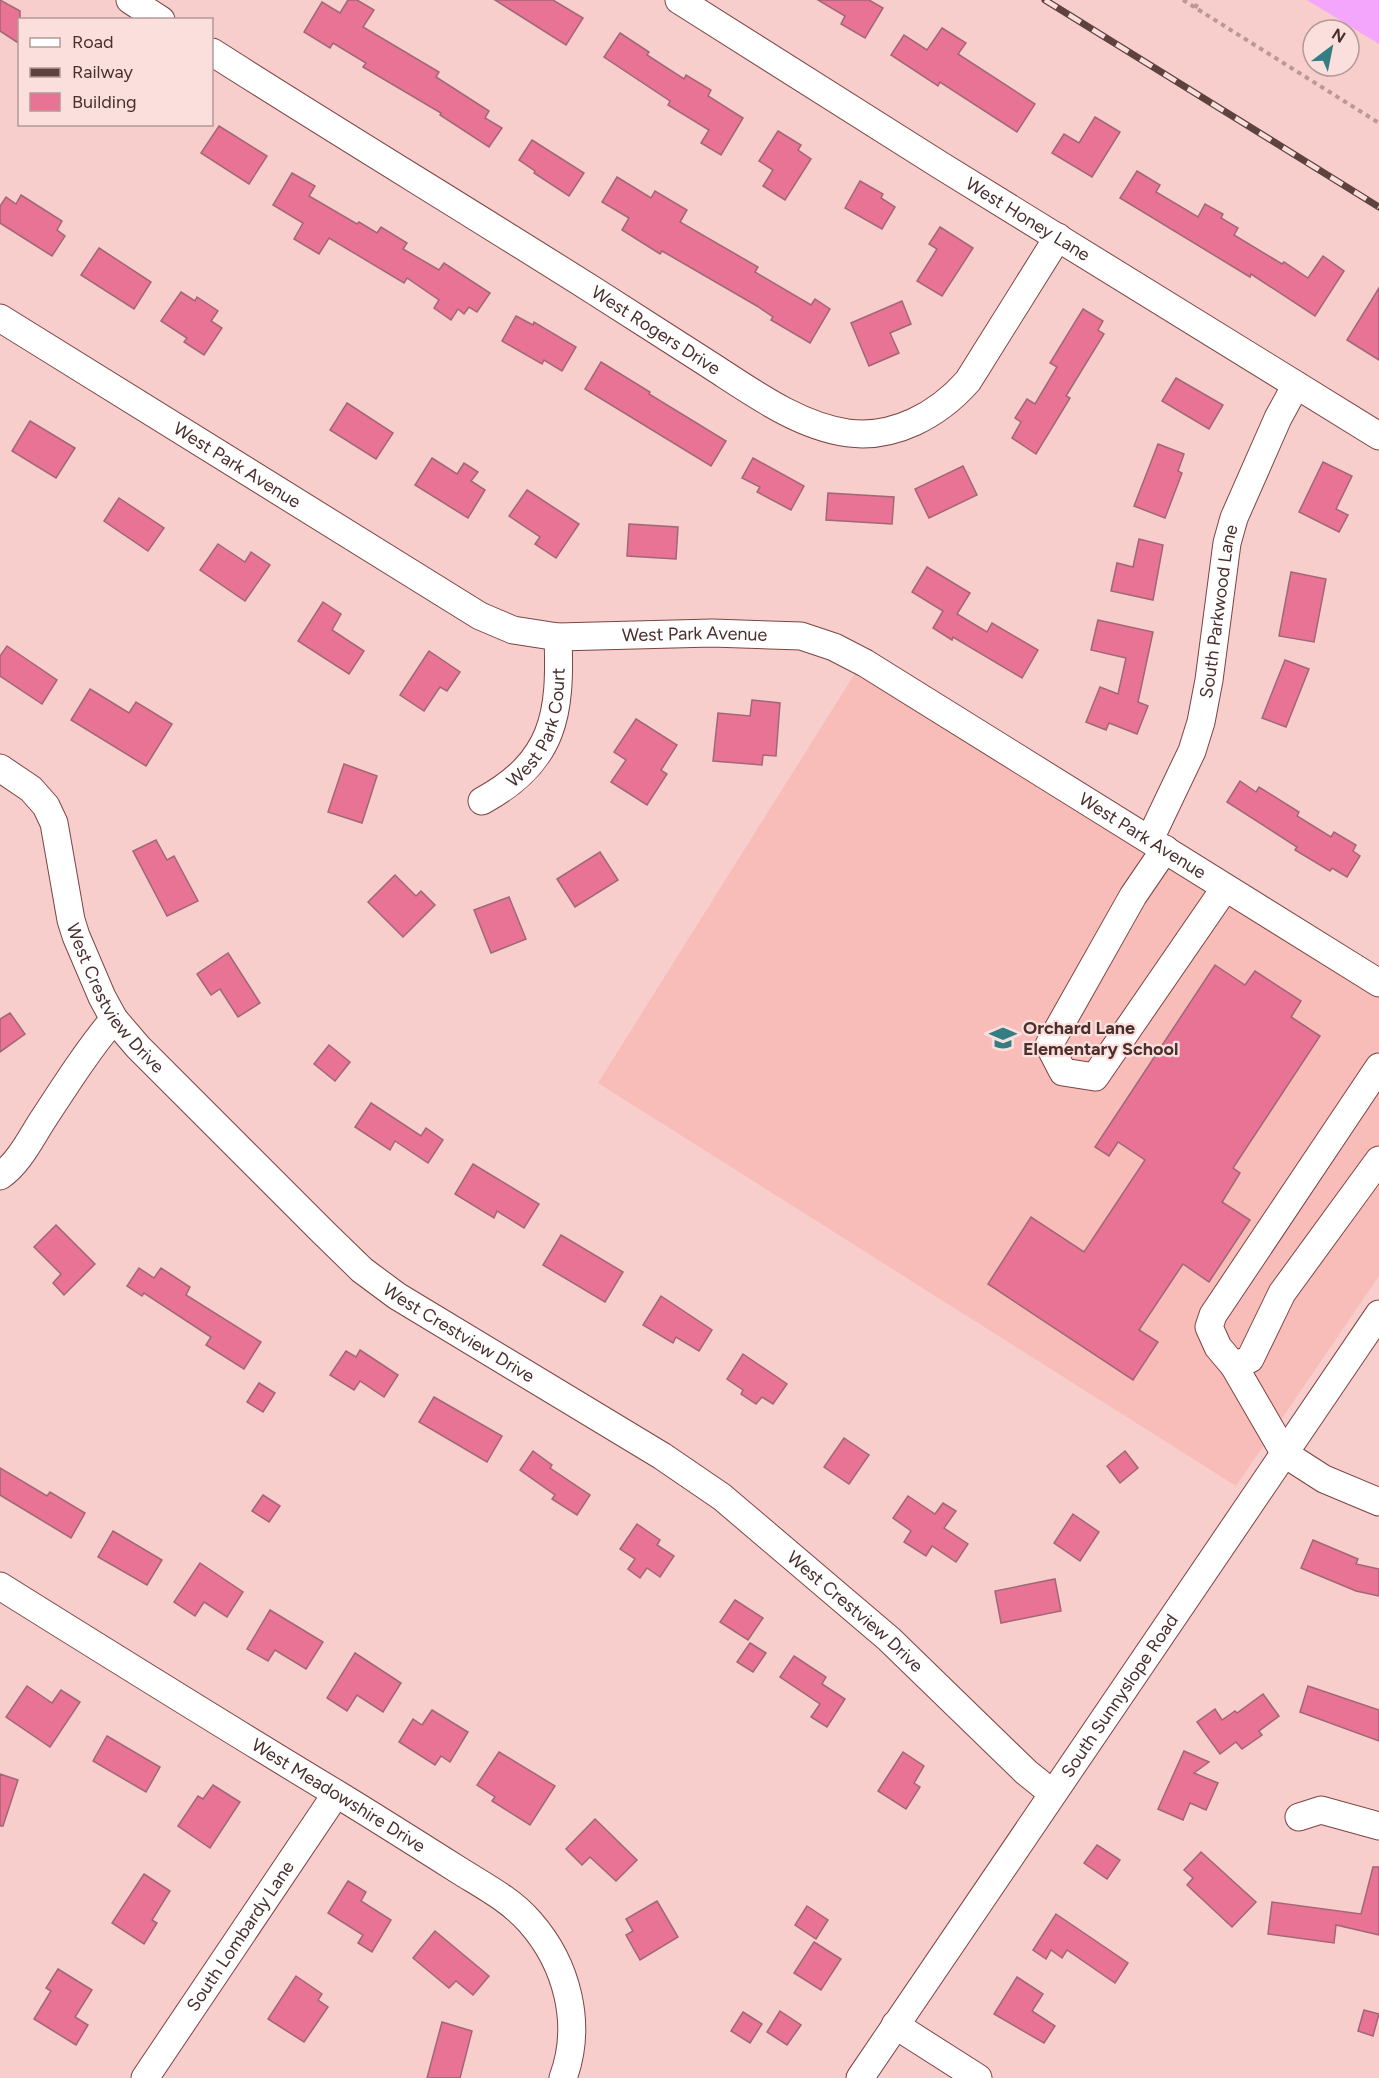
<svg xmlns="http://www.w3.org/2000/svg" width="1379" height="2078" font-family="Figtree,sans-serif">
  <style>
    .built { fill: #f8bdb9 }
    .green { fill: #f4a6fc }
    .building { fill: #e97395; stroke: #a16776; stroke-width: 1.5 }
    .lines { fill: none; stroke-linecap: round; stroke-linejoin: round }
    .minor-casing { stroke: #7c4542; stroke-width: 29 }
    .path { stroke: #bb9895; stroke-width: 4; stroke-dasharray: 4.5 4.5; stroke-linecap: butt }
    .minor { stroke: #fff; stroke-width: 27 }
    .rail-casing { stroke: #5e4240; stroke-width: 7 }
    .rail { stroke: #fbdfdd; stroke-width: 4.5; stroke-dasharray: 14; stroke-linecap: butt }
    .labels { text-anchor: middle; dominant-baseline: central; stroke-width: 4.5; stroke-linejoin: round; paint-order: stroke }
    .street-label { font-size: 18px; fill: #492f2d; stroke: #fbdfdd }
    .poi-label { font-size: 18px; font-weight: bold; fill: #492f2d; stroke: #fbdfdd; text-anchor: start }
  </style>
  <rect width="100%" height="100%" fill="#f7cecb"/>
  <polygon class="built" points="857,670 1379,993 1379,1276 1236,1486 598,1083"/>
  <polygon class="green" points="1307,0 1379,0 1379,44"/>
  <g class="building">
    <polygon points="0,0 20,11 20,44 0,31"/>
    <polygon points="348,0 357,0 374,10 363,27 439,72 436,77 489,111 485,118 502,128 489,147 440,115 441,113 363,67 366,63 333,43 330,48 304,32 322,2 340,13"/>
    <polygon points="495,0 553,0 583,18 566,45"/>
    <polygon points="818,0 869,0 883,8 865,38 841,24 845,16"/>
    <polygon points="942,28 966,43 958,54 1035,104 1017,132 940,82 938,86 891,55 904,35 927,50"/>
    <polygon points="620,33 649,52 647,55 684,79 686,75 711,90 708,96 743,118 721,155 701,143 709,130 668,105 670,101 604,57"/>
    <polygon points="1095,117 1120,132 1092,177 1052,153 1064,134 1079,143"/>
    <polygon points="219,126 267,156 249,184 201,153"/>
    <polygon points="778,131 801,145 798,150 811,159 785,200 763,186 773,170 759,161"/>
    <polygon points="532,140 584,173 569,196 534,173 535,171 519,160"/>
    <polygon points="1137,171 1160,185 1156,192 1198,217 1205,204 1223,214 1221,218 1238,228 1234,235 1282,264 1284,262 1308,278 1323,256 1344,271 1315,316 1251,274 1250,277 1120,198"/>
    <polygon points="292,173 315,186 309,196 357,224 359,222 377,233 381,227 407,243 403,249 439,270 444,263 490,293 477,312 469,307 464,314 458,309 451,320 434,308 439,300 407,278 404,283 329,238 319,254 294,239 303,223 273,205"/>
    <polygon points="617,177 651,198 655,191 687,210 680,222 758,267 755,272 811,305 815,299 830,309 810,343 771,320 773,317 757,306 662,251 660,254 622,230 629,218 602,202"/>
    <polygon points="860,181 883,194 881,198 895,207 882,229 845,208"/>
    <polygon points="21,195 62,221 57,230 65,236 52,256 0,223 0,206 6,197 16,204"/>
    <polygon points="940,227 973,248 942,296 917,281 937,249 929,244"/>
    <polygon points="99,248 151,282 134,309 81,275"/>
    <polygon points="1379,288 1379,360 1347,340"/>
    <polygon points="181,292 195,301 197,297 218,311 211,321 222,328 204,355 184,342 187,338 161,321"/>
    <polygon points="902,301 911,324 890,333 899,353 869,366 851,323"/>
    <polygon points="1083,309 1103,321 1098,330 1104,334 1066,396 1070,398 1036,454 1012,438 1021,422 1015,418 1027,399 1035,404 1057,367 1050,363"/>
    <polygon points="516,316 533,325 534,322 576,347 562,371 544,360 542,364 502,341"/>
    <polygon points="601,362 650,392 649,394 726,441 711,466 585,389"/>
    <polygon points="1176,378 1223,405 1209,429 1162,401"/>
    <polygon points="347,403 393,433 376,459 330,430"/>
    <polygon points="30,421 75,448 56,478 12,451"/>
    <polygon points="1158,444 1184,454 1178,471 1182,473 1165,518 1134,506"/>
    <polygon points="432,458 457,474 464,463 478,472 471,481 485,490 468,518 415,485"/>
    <polygon points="753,458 804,486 791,510 757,492 760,487 742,478"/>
    <polygon points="1323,462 1352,476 1336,509 1348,515 1339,532 1299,512"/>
    <polygon points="963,466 977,495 929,518 915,489"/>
    <polygon points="527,490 579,524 556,558 535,544 540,537 509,516"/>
    <polygon points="828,493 894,497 892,524 826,520"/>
    <polygon points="119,498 164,528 148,551 104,521"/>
    <polygon points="629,524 678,527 676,559 627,556"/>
    <polygon points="1139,539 1163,545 1153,600 1111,591 1117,563 1133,567"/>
    <polygon points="218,544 245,562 251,552 270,565 245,601 200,570"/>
    <polygon points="927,567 970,593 957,614 987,632 992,623 1038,650 1022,678 953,637 952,640 933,628 943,611 912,592"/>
    <polygon points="1291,572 1326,579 1314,642 1279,636"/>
    <polygon points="323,602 341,614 332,630 364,651 349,674 298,641"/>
    <polygon points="1098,620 1153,632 1138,702 1148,706 1137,734 1109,723 1106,730 1086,722 1100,687 1118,694 1126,658 1091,650"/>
    <polygon points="7,646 57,680 42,704 0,676 0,656"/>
    <polygon points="429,651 460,672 447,691 440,687 424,711 400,695"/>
    <polygon points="1285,660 1309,669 1286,727 1262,718"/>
    <polygon points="90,689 129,713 136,702 172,724 146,766 71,720"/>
    <polygon points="752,700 780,703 776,756 763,755 762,765 713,761 718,713 750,716"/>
    <polygon points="636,719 677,745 661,770 667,774 647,805 611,782 626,760 614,752"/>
    <polygon points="344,764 377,776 362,823 328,812"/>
    <polygon points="1240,781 1256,792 1259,787 1299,812 1297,816 1331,837 1334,832 1356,845 1353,851 1360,856 1347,877 1332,868 1330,871 1295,850 1297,847 1227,802"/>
    <polygon points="156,840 167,860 174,856 198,901 167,916 133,851"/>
    <polygon points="600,852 618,880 575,907 557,879"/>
    <polygon points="395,875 416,896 421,891 435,905 403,937 368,902"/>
    <polygon points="509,897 526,939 491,953 474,910"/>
    <polygon points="228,953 260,1003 238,1017 220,989 211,995 197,974"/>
    <polygon points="1215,965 1245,985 1255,971 1301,1001 1291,1017 1320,1036 1233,1168 1240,1173 1222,1202 1250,1220 1209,1282 1183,1264 1139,1330 1158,1342 1133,1380 988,1284 1031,1217 1084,1252 1145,1160 1118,1142 1109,1156 1095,1147"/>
    <polygon points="10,1013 25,1034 0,1052 0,1019"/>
    <polygon points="329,1045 350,1062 335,1081 314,1064"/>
    <polygon points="371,1103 421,1136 426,1128 443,1140 428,1163 395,1141 390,1150 355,1127"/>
    <polygon points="473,1164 539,1204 524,1228 497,1211 494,1218 455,1194"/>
    <polygon points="56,1225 95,1264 64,1295 53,1283 61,1274 34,1247"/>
    <polygon points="561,1235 623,1272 605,1302 543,1265"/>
    <polygon points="139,1268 154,1278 161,1268 190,1287 186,1295 261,1342 244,1369 206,1345 211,1337 144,1293 142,1296 127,1286"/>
    <polygon points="661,1296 712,1330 699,1351 676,1337 673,1343 643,1325"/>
    <polygon points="360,1350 398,1375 384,1397 360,1381 354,1390 330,1375 346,1351 356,1357"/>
    <polygon points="743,1354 787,1384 773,1404 762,1397 756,1404 741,1394 743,1390 727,1379"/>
    <polygon points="259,1383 275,1393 263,1412 247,1402"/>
    <polygon points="434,1397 502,1436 487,1462 419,1422"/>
    <polygon points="844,1438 869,1455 849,1484 824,1467"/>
    <polygon points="533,1451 552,1465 550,1468 590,1495 577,1515 552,1499 555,1495 520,1470"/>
    <polygon points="1125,1451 1138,1468 1120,1483 1107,1466"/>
    <polygon points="0,1468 47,1496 50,1492 85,1513 71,1538 0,1495"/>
    <polygon points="263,1495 280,1506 269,1522 252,1511"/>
    <polygon points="908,1496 935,1514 943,1503 956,1511 944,1528 968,1544 956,1562 932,1546 926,1556 904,1542 911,1531 893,1518"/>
    <polygon points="1073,1514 1099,1532 1080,1561 1054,1543"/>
    <polygon points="637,1524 660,1540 657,1545 674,1556 660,1577 647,1568 640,1578 628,1569 635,1559 620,1549"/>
    <polygon points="113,1531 162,1560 147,1585 98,1557"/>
    <polygon points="1313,1540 1358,1559 1356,1564 1379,1569 1379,1596 1356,1591 1301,1568"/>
    <polygon points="200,1563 243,1592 227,1617 204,1602 195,1616 174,1602"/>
    <polygon points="1055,1579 1061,1611 1001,1623 995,1591"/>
    <polygon points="735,1600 763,1618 748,1640 720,1622"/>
    <polygon points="270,1610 323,1642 306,1669 275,1650 268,1661 247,1649"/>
    <polygon points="750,1643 766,1653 753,1672 737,1662"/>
    <polygon points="355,1653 401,1683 383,1712 357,1695 347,1711 327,1698"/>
    <polygon points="794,1656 826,1677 822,1684 845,1699 827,1727 811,1717 820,1704 780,1677"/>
    <polygon points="27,1686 52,1703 61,1690 80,1702 50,1747 6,1717"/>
    <polygon points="1308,1686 1379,1710 1379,1741 1300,1712"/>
    <polygon points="1263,1694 1279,1716 1259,1731 1262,1735 1242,1749 1236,1742 1220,1754 1197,1722 1215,1709 1222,1720 1235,1711 1237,1713"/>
    <polygon points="432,1710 468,1732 450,1762 441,1756 435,1765 399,1742 413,1719 422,1725"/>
    <polygon points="107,1736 160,1767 146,1792 93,1761"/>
    <polygon points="1184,1751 1209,1762 1194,1773 1218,1783 1206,1810 1190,1803 1183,1820 1158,1809"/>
    <polygon points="499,1752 555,1786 530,1825 492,1801 495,1797 477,1785"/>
    <polygon points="903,1752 924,1766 914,1783 920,1787 906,1809 878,1791"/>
    <polygon points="0,1774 18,1780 3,1826 0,1826"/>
    <polygon points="213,1785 240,1802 210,1848 178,1826 198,1796 203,1799"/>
    <polygon points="595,1819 637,1860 616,1881 590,1857 582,1865 566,1849"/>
    <polygon points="1097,1845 1120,1860 1107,1879 1084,1863"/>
    <polygon points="1201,1852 1256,1902 1232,1927 1187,1885 1193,1878 1184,1870"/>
    <polygon points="1373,1867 1379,1867 1379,1935 1336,1925 1334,1943 1268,1934 1272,1902 1361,1914"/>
    <polygon points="144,1874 170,1891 152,1920 157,1923 144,1944 112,1923"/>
    <polygon points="348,1881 366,1892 361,1901 391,1920 372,1952 358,1943 363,1935 328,1913"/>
    <polygon points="657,1901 678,1937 640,1960 626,1935 633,1931 626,1919"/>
    <polygon points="807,1906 828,1920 816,1939 795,1925"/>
    <polygon points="1056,1914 1128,1963 1115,1983 1067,1950 1062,1958 1051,1950 1046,1959 1033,1950"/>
    <polygon points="435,1931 489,1976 473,1995 456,1981 449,1988 413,1958"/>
    <polygon points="814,1942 841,1959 821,1990 794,1973"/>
    <polygon points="58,1969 92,1990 75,2017 88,2025 76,2045 34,2019 51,1991 46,1988"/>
    <polygon points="296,1976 322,1994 318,2000 328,2007 304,2042 268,2019"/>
    <polygon points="1017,1977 1043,1994 1032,2011 1055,2026 1044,2043 994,2014"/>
    <polygon points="1364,2010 1379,2014 1373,2036 1358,2031"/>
    <polygon points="780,2011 801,2025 787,2045 767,2032"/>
    <polygon points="743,2012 762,2024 750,2043 731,2031"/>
    <polygon points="442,2022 472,2031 460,2078 427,2078"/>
  </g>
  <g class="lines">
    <defs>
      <g id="minor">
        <polyline points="130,0 161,20"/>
        <path id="s1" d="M 679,0 L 940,165 L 1379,436"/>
        <path id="s2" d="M 212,52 C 339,133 468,211 596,292 C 634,316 672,341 710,365 C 752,392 798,426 848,433 C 894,439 938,415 968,381 L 1058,237"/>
        <path id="s3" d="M 0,318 L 480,616 L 513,630 L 558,637 L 712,633 L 801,636 L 834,647 L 865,663 L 1379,983"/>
        <path id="s4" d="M 0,768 L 31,789 L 46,806 L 54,823 L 71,920 L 76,936 L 102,997 L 114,1019 L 138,1047 L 323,1232 L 362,1270 L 397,1296 L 662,1456 L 722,1497 L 889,1639 L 1026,1772 L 1052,1793"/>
        <path id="s5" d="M 482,801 C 555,761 561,714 558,637"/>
        <path id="s6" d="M 1150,839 L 1192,751 L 1201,722 L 1209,680 L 1227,543 L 1234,518 L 1278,418 L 1296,385"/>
        <polyline points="1165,849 1133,896 1049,1045 1063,1072 1095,1077 1225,888"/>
        <polyline points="1379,1067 1213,1315 1209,1327 1218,1347 1234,1366 1250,1359 1282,1293 1379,1160"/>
        <path d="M 0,1176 C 18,1164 30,1140 42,1121 C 65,1086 87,1051 114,1019"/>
        <polyline points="1234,1366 1285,1454 1324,1479 1379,1502"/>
        <path id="s7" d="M 0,1586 C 112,1656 224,1726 337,1794 C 378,1819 419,1845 460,1871 C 484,1886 511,1900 530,1922 C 567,1964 583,2024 563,2078"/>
        <polyline points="1299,1817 1321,1810 1379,1826"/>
        <polyline points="895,2025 978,2078"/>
        <path id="s8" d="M 145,2078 L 336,1794"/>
        <path id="s9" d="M 860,2078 L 1379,1314"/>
      </g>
    </defs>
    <use href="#minor" class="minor-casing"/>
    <g class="path">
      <polyline points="1183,0 1379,123"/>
      <polyline points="1195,8 1199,0"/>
    </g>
    <use href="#minor" class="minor"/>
    <defs>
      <polyline id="rail" points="1045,0 1379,207"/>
    </defs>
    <use href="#rail" class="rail-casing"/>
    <use href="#rail" class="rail"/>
  </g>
  <defs>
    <symbol id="school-bare" viewBox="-9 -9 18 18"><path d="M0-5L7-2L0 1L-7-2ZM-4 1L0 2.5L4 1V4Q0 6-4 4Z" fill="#347d83" stroke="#fbdfdd" stroke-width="2.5" paint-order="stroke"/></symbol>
  </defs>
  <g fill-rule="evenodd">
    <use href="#school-bare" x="984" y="1019" width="38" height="38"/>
  </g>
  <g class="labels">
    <g class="street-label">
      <text stroke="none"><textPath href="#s1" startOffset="412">West Honey Lane</textPath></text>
      <text stroke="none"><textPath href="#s2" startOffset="524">West Rogers Drive</textPath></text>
      <text stroke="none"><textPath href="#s3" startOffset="279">West Park Avenue</textPath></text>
      <text stroke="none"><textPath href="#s6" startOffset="240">South Parkwood Lane</textPath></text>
      <text stroke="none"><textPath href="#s3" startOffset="783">West Park Avenue</textPath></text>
      <text stroke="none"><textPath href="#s5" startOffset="98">West Park Court</textPath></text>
      <text stroke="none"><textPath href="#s3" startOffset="1286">West Park Avenue</textPath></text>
      <text stroke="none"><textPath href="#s4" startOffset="268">West Crestview Drive</textPath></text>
      <text stroke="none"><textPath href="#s4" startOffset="754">West Crestview Drive</textPath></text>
      <text stroke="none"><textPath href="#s4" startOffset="1240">West Crestview Drive</textPath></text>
      <text stroke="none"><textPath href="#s9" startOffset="462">South Sunnyslope Road</textPath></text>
      <text stroke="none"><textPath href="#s7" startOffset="398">West Meadowshire Drive</textPath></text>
      <text stroke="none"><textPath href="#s8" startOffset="171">South Lombardy Lane</textPath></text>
    </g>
    <g class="poi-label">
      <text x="1023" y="1028">Orchard Lane<tspan x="1023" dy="21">Elementary School</tspan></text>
    </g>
  </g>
  <rect x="18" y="18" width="195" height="108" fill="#fbdfdd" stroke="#b49997" stroke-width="1.5"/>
  <rect x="30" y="38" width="30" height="9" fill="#ffffff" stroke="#b49997" stroke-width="1.5"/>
  <text x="72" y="48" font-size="18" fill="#492f2d">Road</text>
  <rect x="30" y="68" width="30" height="9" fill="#5e4240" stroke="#b49997" stroke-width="1.5"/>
  <text x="72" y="78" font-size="18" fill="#492f2d">Railway</text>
  <rect x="30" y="93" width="30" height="18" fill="#e97395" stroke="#b49997" stroke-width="1.5"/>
  <text x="72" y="108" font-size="18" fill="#492f2d">Building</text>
  <g transform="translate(1331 48) rotate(32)"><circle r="28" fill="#fbdfdd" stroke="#b49997" stroke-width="1.5"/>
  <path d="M0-4.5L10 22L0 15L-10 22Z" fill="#347d83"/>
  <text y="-9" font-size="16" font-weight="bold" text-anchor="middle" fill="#492f2d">N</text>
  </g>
</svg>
